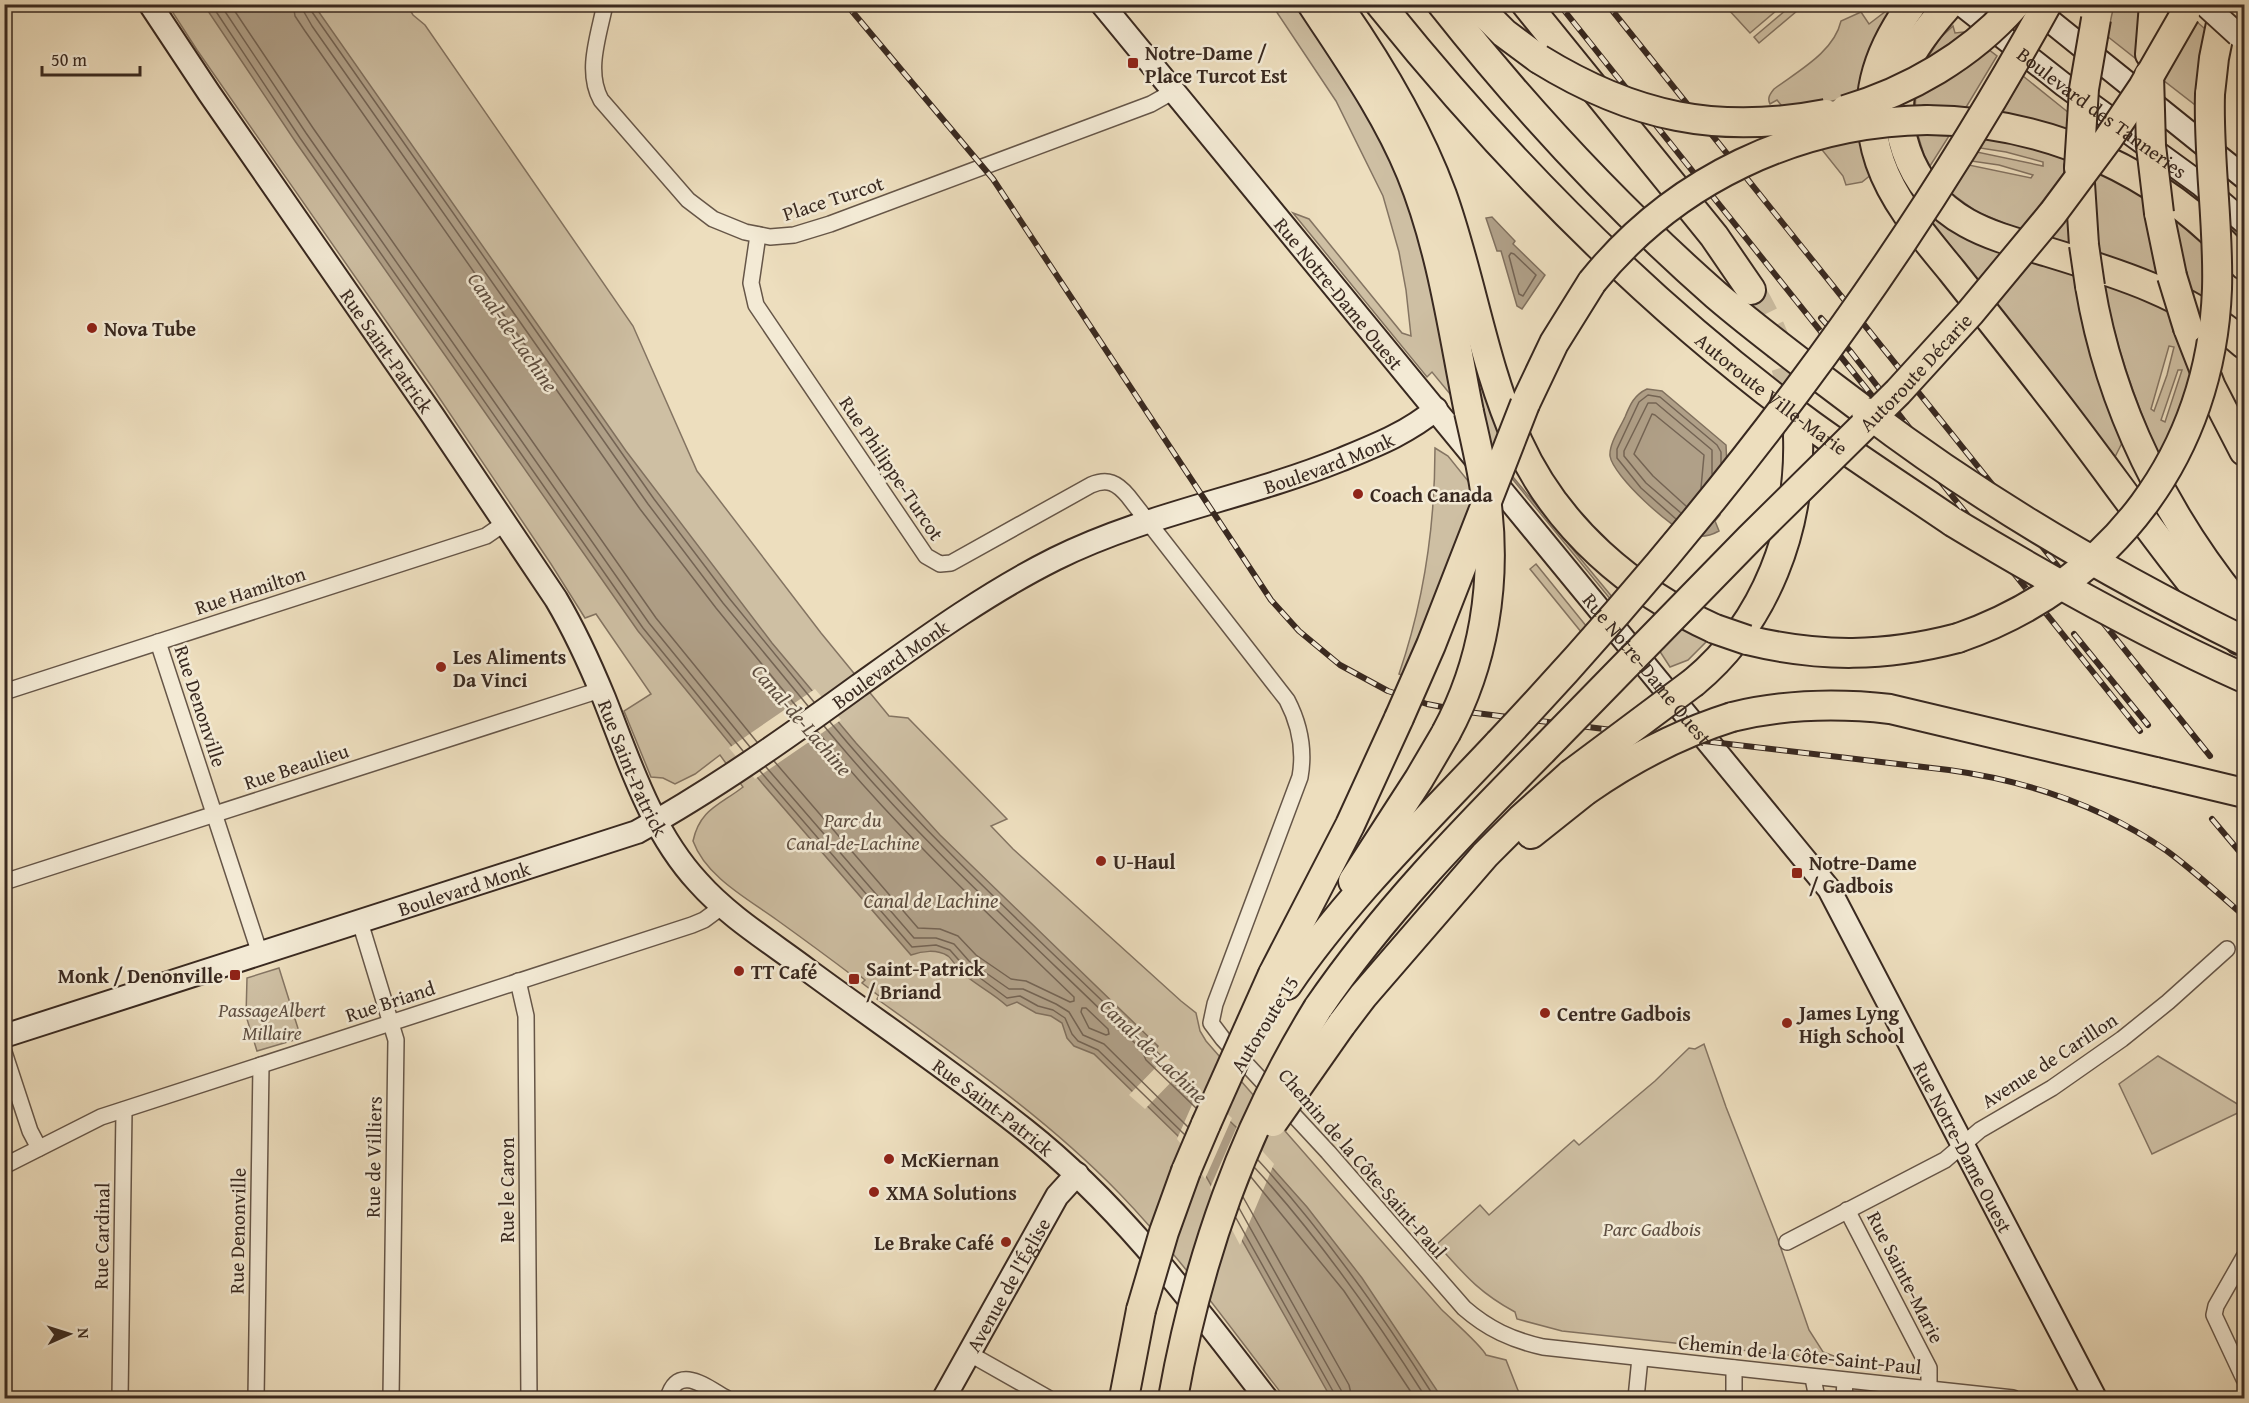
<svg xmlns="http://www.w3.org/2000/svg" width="2249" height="1403" font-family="'Gentium Book Plus',serif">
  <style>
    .green { fill: #cebfa3; stroke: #847462; stroke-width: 1.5; fill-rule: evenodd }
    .water { fill: #b0a088; stroke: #80705e; stroke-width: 1.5 }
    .pier { fill: #eddebe }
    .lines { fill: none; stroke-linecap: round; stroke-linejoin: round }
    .shore { stroke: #746454; stroke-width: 1.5 }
    .highway-tunnel { stroke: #c9ba9e; stroke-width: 28; stroke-dasharray: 28 14; stroke-linecap: butt }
    .street-casing { stroke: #665648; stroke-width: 18 }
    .secondary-casing { stroke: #392920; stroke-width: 26 }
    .highway-casing { stroke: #392920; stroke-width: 32 }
    .street { stroke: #f3ead5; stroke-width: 15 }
    .secondary { stroke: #f3ead5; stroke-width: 22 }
    .highway { stroke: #eddebe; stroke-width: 28 }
    .rail-casing { stroke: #392920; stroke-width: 6 }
    .rail { stroke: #f3ead5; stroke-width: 4; stroke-dasharray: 11; stroke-linecap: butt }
    .secondary-bridge-casing { stroke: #392920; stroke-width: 26; stroke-linecap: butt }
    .highway-bridge-casing { stroke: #392920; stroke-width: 32; stroke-linecap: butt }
    .secondary-bridge { stroke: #f3ead5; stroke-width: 22 }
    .highway-bridge { stroke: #eddebe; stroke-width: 28 }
    .poi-dot { fill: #8f2418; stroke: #f3ead5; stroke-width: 2 }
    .labels { text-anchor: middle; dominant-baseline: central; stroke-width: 5; stroke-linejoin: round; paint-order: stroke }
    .poi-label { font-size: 20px; font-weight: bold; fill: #392920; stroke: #f3ead5; text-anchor: start }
    .street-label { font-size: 20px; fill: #392920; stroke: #f3ead5 }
    .park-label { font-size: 20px; font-style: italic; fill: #5e4e41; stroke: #f3ead5 }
    .water-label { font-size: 21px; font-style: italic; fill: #5d4d3f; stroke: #f3ead5 }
  </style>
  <rect width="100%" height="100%" fill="#eddebe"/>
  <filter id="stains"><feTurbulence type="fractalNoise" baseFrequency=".00333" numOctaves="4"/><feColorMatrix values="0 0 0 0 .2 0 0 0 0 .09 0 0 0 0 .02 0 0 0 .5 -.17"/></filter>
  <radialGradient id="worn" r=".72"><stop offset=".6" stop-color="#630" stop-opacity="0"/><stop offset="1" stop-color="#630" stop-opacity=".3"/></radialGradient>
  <g class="green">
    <path d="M 168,5 L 407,5 L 413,15 L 425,25 L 633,326 L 697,471 L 821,633 L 889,716 L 908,718 L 1007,819 L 991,826 L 1013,849 L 1181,1001 L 1196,1013 L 1200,1031 L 1206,1041 L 1441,1309 C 1451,1319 1482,1346 1486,1355 L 1506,1360 L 1521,1398 L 1285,1398 C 1231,1329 1180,1256 1119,1193 C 1047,1119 961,1059 877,999 L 879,996 L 862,983 L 865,980 L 859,975 L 857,977 L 853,976 C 828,957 802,938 777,920 C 748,899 706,877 693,841 C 700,809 720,805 743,787 L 720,755 L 695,774 L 675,784 L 663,778 L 651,777 L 624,711 L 651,694 L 596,614 L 585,618 L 551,564 L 432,387 L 197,50 Z"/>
    <polygon points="1272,5 1301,5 1385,144 1419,234 1455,400 1432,372 1427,377 1293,213 1309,219 1402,333 1411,336 1406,290 1399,252 1383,196 1336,101"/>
    <polygon points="1733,5 1733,4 1783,5 1750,33 1728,9"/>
    <polygon points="1792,5 1804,5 1759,43 1754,37"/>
    <path d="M 1894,5 L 1861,94 L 1812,106 L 1785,110 L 1777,100 L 1770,104 C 1767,98 1770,94 1774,89 C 1798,71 1834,52 1841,21 L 1861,12 L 1869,24 Z"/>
    <polygon points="2114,5 2145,5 2140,62 2107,36"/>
    <polygon points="2197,22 2211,34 2203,111 2163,80"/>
    <polygon points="1953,26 1955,33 1964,32 1969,34 1923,65 1940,38"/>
    <polygon points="1984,46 1997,56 1962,114 1915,113 1916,90"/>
    <polygon points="2023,76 2069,113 2068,137 1998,119"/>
    <polygon points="1917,132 1933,132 1933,135 1949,136 1930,166 1924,155"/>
    <polygon points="1987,136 2067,156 2066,170 2021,230 1977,212 1951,193 1969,165 2031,178 2033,175 1999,165 1971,161 1977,152 2043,166 2043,162 2006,152 1980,148"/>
    <polygon points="1862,137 1872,174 1862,182 1846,185 1843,176 1819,146"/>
    <polygon points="2102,170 2145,194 2162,278 2100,260 2093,182"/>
    <polygon points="1937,216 2003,251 1978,281 1933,223"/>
    <polygon points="2068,216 2072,249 2049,240"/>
    <polygon points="2174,218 2204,240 2204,299 2194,300 2182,261"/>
    <polygon points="1450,259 1503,436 1497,451 1487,438 1489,435 1484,428"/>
    <polygon points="2033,260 2075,274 2123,441 2115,457 2137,489 2136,498 1996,304"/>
    <path d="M 2106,283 L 2170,307 L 2194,373 L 2160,458 C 2136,404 2117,349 2105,292 ZM 2169,346 L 2174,347 L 2167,375 L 2154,411 L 2151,409 ZM 2178,370 L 2182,370 L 2165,422 L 2161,420 Z"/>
    <path d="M 1435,448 L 1448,456 L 1501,522 L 1471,509 L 1466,515 L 1405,676 L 1399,674 C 1424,601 1435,526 1435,448 Z"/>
    <polygon points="1489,448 1613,598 1611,600 1488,449"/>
    <polygon points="1536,564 1587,627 1582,633 1530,569"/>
    <polygon points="1684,624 1712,636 1688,660 1670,667 1659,650"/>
    <polygon points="279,968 301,1038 257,1051 246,1016 247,978"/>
    <path d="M 1704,1044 L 1726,1107 L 1777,1237 L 1809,1330 L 1823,1352 L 1834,1356 L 1834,1360 L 1562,1331 L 1517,1319 L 1515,1312 C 1478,1292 1464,1274 1437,1244 L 1480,1205 L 1489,1215 L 1574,1140 L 1579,1145 L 1655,1081 L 1689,1048 L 1695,1049 Z"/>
    <polygon points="2158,1056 2244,1108 2244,1110 2152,1154 2119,1084"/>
  </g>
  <g class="water">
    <path d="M 204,5 L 314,5 L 626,451 L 772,643 L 856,743 L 940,835 L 1158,1046 L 1155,1050 L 1236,1127 L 1307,1207 L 1362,1278 L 1442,1398 L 1331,1398 L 1194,1155 L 1178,1136 L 1094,1054 L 1074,1046 L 1067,1038 L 1062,1023 L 1051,1016 L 1036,1013 L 1017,1002 L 1007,1006 C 992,992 974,984 960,971 C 956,967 953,960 948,956 C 937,949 922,951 911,955 L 762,783 L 638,631 L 295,141 Z"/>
    <polygon points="1492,217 1515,241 1513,244 1545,275 1522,309 1517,306 1501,251 1497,251 1486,218"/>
    <path d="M 1647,389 L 1662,391 L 1726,445 L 1727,467 L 1720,515 L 1715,521 L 1719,531 C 1710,536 1702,538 1692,535 C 1673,531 1613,476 1610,456 C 1609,444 1620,428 1625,417 C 1630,405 1634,395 1647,389 Z"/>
  </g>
  <g class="pier">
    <polygon points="815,689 841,720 755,779 729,748"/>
    <polygon points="1166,1057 1181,1072 1145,1109 1129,1095"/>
    <polygon points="1199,1089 1232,1118 1205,1179 1191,1157 1177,1139"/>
    <polygon points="1238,1124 1274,1164 1240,1245 1210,1188"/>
  </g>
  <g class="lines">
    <g class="shore">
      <polyline points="211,4 300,138 643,628 743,751"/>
      <polyline points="220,4 306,133 649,623 750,747"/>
      <polyline points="230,4 313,128 656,618 757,742"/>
      <polyline points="293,4 295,16 305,31 640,509 716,608 801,712"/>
      <polyline points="302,4 304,12 312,26 648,504 723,603 808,706"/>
      <polyline points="310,4 310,9 319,22 654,499 729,598 814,702"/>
      <polygon points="1511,253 1514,254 1536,275 1523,296 1519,294 1509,256"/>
      <polyline points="1686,506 1653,476 1634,454 1652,414 1655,415 1704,455 1701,488"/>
      <polyline points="1681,513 1646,483 1624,456 1624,451 1648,403 1656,403 1712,450 1712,474"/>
      <polyline points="1676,519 1641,488 1617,458 1617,449 1639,402 1648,395 1660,397 1717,445 1721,452 1721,463"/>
      <path d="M 830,722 C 927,839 1040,940 1149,1046 L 1152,1055 L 1199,1101"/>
      <path d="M 824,726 C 920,843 1033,943 1141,1049 L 1146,1060 L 1196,1108"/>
      <path d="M 774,761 L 918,928 L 940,929 L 958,936 L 976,955 L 1011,979 L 1026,981 L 1070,1002 L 1074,1001 L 1074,997 C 985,911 895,827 817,731"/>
      <polyline points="766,767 914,938 936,938 954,944 969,961 1009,989 1023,989 1056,1004 1069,1012 1083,1035 1104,1044 1188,1127"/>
      <polyline points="760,771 912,947 936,945 950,950 964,966 1007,998 1020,996 1038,1006 1053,1010 1065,1018 1072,1034 1078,1041 1098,1050 1184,1134"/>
      <polygon points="1082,1008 1086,1008 1108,1029 1109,1034 1106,1035 1089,1028 1081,1012"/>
      <path d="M 1258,1160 C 1325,1233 1382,1314 1435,1398"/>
      <path d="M 1255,1168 C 1319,1238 1375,1317 1426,1398"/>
      <polyline points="1251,1177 1344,1291 1415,1398"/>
      <polyline points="1243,1197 1349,1385 1352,1398"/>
      <polyline points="1239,1208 1341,1390 1343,1398"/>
      <polyline points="1236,1218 1334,1393 1335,1398"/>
    </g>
    <path class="highway-tunnel" d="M 1751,290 C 1774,329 1790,371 1796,416"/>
    <defs>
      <g id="street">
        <path d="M 605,4 C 599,35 585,71 601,100 L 688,200 L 713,219 L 745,232 L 770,237 L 794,235 L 830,224 L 1151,104 L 1174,91"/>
        <path d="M 758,235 L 751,283 L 756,305 L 926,556 L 940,564 L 951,563 L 1091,485 C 1108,478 1117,483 1128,496 L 1287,700 C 1300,725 1305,749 1300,777 L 1215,1004 L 1211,1023 L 1223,1039 L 1328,1152 L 1464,1308 C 1488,1329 1512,1340 1543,1347 L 2013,1398"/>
        <polyline points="158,642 260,954"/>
        <polyline points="4,692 486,536 505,523"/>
        <polyline points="4,882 600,690"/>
        <polyline points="360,922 396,1040 391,1398"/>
        <polyline points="518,981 526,1016 529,1398"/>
        <polyline points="4,1052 30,1131 39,1148"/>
        <polyline points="4,1166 101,1117 692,925 704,920 723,906"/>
        <polyline points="1847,1210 1929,1368 1929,1397"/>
        <polyline points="1787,1242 1945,1160 1980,1130 2052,1088 2122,1039 2168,1002 2227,949"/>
        <polyline points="2244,1257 2216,1306 2214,1315 2244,1379"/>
        <polyline points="970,1354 1048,1398"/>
        <polyline points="1813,1378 1817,1398"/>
        <polyline points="120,1398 124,1110"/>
        <polyline points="256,1398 261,1065"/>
        <path d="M 668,1398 C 678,1363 706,1387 726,1398"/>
        <polyline points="1636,1398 1640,1358"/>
        <polyline points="1734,1398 1734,1368"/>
        <polyline points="1844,1398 1845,1381"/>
      </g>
      <g id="secondary">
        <path id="s1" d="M 150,4 L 209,93 L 433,416 L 556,599 C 575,631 590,664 604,698 C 629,761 651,831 698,882 C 729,917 772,943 809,971 C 881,1024 955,1074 1025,1130 C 1121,1206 1192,1302 1266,1398"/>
        <path id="s2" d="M 1102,4 L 1829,889 L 2095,1398"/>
        <path id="s3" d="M 1961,4 L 2064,85 L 2200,184 L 2244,222"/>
        <polyline points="2029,4 2244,177"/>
        <polyline points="2238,4 2244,10"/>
        <path id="s4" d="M 4,1036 L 637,832 C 713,790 788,737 858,686 C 921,641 985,594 1055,559 C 1145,514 1246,498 1340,460 C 1374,446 1408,433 1436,409"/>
        <path id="s5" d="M 944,1398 L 1057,1196 L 1077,1174"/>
      </g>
      <g id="highway">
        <path d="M 1312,4 C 1348,59 1386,112 1411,173 C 1442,249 1453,332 1469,412"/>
        <path d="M 1337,4 C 1379,64 1417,127 1442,195 C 1471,276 1483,364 1518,442 C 1557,528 1631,591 1715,629"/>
        <path id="s6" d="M 1380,4 C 1506,161 1649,306 1811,425 C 1858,459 1906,490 1953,522"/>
        <path d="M 1442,4 C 1525,109 1616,207 1716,295 C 1764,336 1816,374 1866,412"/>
        <polyline points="1475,4 1504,33 1539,59"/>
        <polyline points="1526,4 1714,236 1751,290"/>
        <path d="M 1912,4 C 1876,53 1860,103 1880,162 C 1894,203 1925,238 1952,271 C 1987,315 2022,359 2056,403 C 2117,482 2173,565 2239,640"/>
        <path d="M 1949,4 C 1935,21 1921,36 1911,55 C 1882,117 1908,191 1967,223 C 1992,237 2021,244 2048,252 C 2117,273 2189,295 2244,344"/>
        <polyline points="2150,54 2154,4"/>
        <polyline points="2210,94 2214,58 2225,4"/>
        <path d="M 1927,120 C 2049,121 2164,173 2244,265"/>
        <polyline points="2079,168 2084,245"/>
        <polyline points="2159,213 2172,276"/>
        <path d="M 2090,286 C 2110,407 2166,518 2244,612"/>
        <polyline points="2188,328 2211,387 2244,451"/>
        <polyline points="1525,404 1554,343 1592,282"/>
        <path d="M 1747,640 C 1821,658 1885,657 1958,638"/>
        <path d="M 1694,682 C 1766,622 1801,528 1798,436"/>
        <path d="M 1732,717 C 1785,704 1836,703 1890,709 L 2156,772"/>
        <polyline points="1531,834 1585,791"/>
        <polyline points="1353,881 1419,779 1446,733"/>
        <polyline points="1273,974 1350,825 1399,718"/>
        <path d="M 1287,985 C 1347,897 1426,821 1499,743"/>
        <path d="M 1318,1008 C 1383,913 1462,832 1542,751"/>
        <polyline points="1341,1025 1363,996 1485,855 1521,819 1571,774"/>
        <polyline points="1186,1171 1206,1124"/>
        <polyline points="1124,1398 1141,1310"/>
      </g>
    </defs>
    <use href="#street" class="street-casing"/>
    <use href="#secondary" class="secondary-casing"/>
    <use href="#highway" class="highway-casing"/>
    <use href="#street" class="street"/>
    <use href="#secondary" class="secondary"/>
    <use href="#highway" class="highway"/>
    <defs>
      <g id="rail">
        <path d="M 846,4 L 993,179 L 1271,600 L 1299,631 L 1340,665 L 1388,691 L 1427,704 L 1468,712 L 1644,734 L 1949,770 C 2028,781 2101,805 2167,851 C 2194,871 2219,894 2244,916"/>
        <polyline points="1559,4 2140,731"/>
        <polyline points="1607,4 2210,756"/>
        <polyline points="1821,318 1851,352 1935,461"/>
        <polyline points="2074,634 2148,725"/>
        <polyline points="2212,819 2244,857"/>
      </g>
    </defs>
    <use href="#rail" class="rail-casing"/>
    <use href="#rail" class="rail"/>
    <defs>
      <polyline id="secondary-bridge" points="2204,4 2238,35"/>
      <g id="highway-bridge">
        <path d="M 1539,59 C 1633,117 1718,135 1826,114"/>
        <polyline points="2149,75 2151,146 2159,213"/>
        <path d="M 1845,110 C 1909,91 1970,56 2015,5"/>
        <polyline points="2079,168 2084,89 2096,19"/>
        <polyline points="2084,245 2090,286"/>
        <polyline points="2172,276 2188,328"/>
        <path d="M 1592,282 C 1674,180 1797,122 1927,120"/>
        <path d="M 1866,412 C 1984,502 2112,576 2244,641"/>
        <path d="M 1953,522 C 2047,579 2144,633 2244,678"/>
        <polyline points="1715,629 1747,640"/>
        <path d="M 1958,638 C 2113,584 2211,453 2217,289 C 2219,224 2208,159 2210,94"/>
        <polyline points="1399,718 1431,645 1525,404"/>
        <path d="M 1446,733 C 1484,663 1496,584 1487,506 C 1484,475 1476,443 1469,412"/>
        <path d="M 1499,743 C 1712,517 1897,277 2047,4"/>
        <path id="s7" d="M 1542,751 L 1750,538 L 1898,392 L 1970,313 L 2053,213 L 2108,139 L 2143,87 L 2185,14"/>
        <polyline points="2156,772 2244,793"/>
        <polyline points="1571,774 1694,682"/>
        <path d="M 1585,791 C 1632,758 1678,734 1732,717"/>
        <polyline points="1273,1122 1341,1025"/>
        <polyline points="1206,1124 1273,974"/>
        <polyline points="1141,1310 1164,1232 1186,1171"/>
        <path d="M 1173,1398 C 1198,1258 1243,1130 1318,1008"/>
      </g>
    </defs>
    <use href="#secondary-bridge" class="secondary-bridge-casing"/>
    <use href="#highway-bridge" class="highway-bridge-casing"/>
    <use href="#secondary-bridge" class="secondary-bridge"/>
    <use href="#highway-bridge" class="highway-bridge"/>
  </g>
  <g class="poi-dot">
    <rect x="1127" y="57" width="12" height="12" rx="3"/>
    <circle cx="92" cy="328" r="6"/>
    <circle cx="1358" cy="494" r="6"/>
    <circle cx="441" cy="667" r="6"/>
    <circle cx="1101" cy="861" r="6"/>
    <rect x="1791" y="867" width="12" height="12" rx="3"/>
    <circle cx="739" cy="971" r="6"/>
    <rect x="229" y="969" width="12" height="12" rx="3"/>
    <rect x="848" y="973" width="12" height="12" rx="3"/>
    <circle cx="1545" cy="1013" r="6"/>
    <circle cx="1787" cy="1023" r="6"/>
    <circle cx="889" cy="1159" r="6"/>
    <circle cx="874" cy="1192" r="6"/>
    <circle cx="1006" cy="1242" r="6"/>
  </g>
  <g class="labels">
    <g class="poi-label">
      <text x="1145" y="52">Notre-Dame /<tspan x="1145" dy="23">Place Turcot Est</tspan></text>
      <text x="104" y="328">Nova Tube</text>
      <text x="1370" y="494">Coach Canada</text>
      <text x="453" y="656">Les Aliments<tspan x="453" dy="23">Da Vinci</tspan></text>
      <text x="1113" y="861">U-Haul</text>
      <text x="1809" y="862">Notre-Dame<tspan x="1809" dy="23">/ Gadbois</tspan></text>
      <text x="866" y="968">Saint-Patrick<tspan x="866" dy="23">/ Briand</tspan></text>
      <text x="751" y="971">TT Café</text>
      <text x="223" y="975" text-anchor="end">Monk / Denonville</text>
      <text x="1799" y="1012">James Lyng<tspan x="1799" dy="23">High School</tspan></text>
      <text x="1557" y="1013">Centre Gadbois</text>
      <text x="901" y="1159">McKiernan</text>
      <text x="886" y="1192">XMA Solutions</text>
      <text x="994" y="1242" text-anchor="end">Le Brake Café</text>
    </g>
    <g class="street-label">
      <text stroke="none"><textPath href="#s3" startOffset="178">Boulevard des Tanneries</textPath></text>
      <text transform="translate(833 198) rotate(-18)">Place Turcot</text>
      <text stroke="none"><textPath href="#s2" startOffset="374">Rue Notre-Dame Ouest</textPath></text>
      <text stroke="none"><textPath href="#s1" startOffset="420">Rue Saint-Patrick</textPath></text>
      <text stroke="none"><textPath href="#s7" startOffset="532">Autoroute Décarie</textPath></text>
      <text stroke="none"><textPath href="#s6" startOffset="554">Autoroute Ville-Marie</textPath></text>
      <text stroke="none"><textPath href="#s4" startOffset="1455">Boulevard Monk</textPath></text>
      <text transform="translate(892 468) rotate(56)">Rue Philippe-Turcot</text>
      <text transform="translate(250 590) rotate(-18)">Rue Hamilton</text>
      <text stroke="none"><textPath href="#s4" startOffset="969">Boulevard Monk</textPath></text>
      <text stroke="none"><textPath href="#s2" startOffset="860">Rue Notre-Dame Ouest</textPath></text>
      <text transform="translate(201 706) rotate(72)">Rue Denonville</text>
      <text transform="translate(296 766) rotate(-18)">Rue Beaulieu</text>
      <text stroke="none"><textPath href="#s1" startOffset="906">Rue Saint-Patrick</textPath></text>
      <text stroke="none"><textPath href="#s4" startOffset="483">Boulevard Monk</textPath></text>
      <text transform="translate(390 1001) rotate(-18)">Rue Briand</text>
      <text transform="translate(1264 1024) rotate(-58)">Autoroute 15</text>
      <text transform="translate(2049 1060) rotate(-33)">Avenue de Carillon</text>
      <text stroke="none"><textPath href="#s1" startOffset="1410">Rue Saint-Patrick</textPath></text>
      <text stroke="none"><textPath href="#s2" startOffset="1436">Rue Notre-Dame Ouest</textPath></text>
      <text transform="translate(373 1157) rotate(-89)">Rue de Villiers</text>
      <text transform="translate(1363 1163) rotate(49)">Chemin de la Côte-Saint-Paul</text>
      <text transform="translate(506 1190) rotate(-90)">Rue le Caron</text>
      <text transform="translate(237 1231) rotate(-89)">Rue Denonville</text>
      <text transform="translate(101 1236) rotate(-89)">Rue Cardinal</text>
      <text transform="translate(1906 1277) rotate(63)">Rue Sainte-Marie</text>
      <text stroke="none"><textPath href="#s5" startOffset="130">Avenue de l'Église</textPath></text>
      <text transform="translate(1800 1354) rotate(6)">Chemin de la Côte-Saint-Paul</text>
    </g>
    <g class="park-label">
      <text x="853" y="819">Parc du<tspan x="853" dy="23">Canal-de-Lachine</tspan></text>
      <text x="272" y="1009">PassageAlbert<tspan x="272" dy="23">Millaire</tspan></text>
      <text x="1652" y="1228">Parc Gadbois</text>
    </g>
    <g class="water-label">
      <text transform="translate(513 332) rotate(55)">Canal-de-Lachine</text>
      <text transform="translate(802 720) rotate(49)">Canal-de-Lachine</text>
      <text x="931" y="900">Canal de Lachine</text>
      <text transform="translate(1154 1051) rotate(44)">Canal-de-Lachine</text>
    </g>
  </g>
  <rect width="2249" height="1403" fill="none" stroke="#eddebe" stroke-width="24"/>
  <rect x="6" y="6" width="2237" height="1391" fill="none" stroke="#392920" stroke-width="3"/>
  <rect x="12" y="12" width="2225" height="1379" fill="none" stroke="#392920" stroke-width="1.5"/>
  <g transform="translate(69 1334) rotate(87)" stroke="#f3ead5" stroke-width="4.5" paint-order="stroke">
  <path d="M0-4.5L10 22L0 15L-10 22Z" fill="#392920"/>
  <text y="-9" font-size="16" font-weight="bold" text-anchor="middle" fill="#392920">N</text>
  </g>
  <path d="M42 66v9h98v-9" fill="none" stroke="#392920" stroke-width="3"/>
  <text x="51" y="66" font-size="18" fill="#392920" stroke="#f3ead5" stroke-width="4.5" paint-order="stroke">50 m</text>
  <rect width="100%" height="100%" filter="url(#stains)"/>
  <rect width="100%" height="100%" fill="url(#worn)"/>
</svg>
